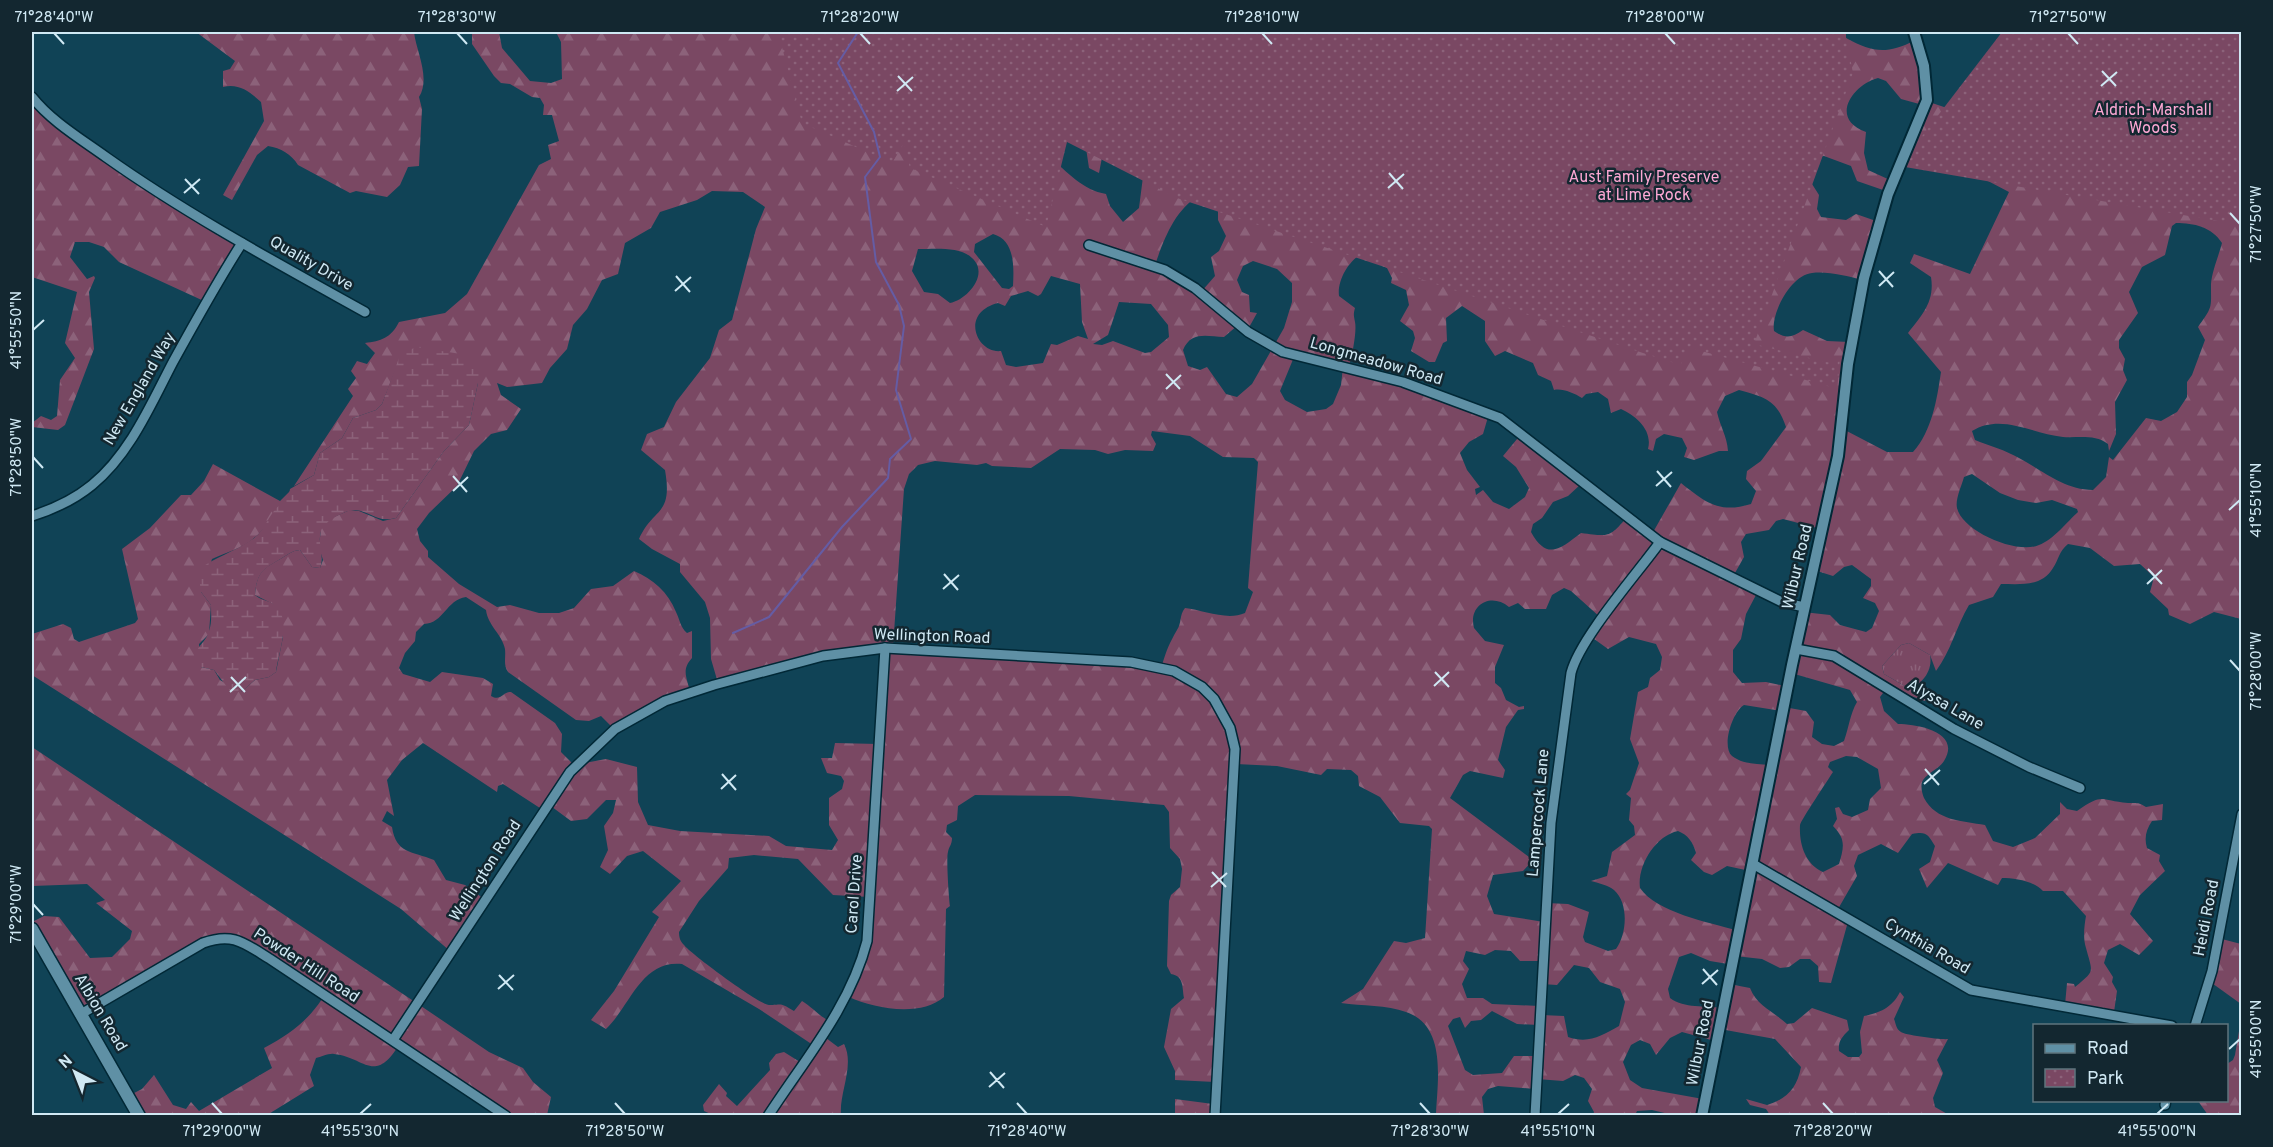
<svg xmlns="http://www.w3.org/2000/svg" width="2273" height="1147" font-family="Overpass,sans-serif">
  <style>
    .grass { fill: url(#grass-tufts) }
    .forest { fill: url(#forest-firs); fill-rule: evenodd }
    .wetland { fill: url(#wetland-marsh) }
    .park { fill: url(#park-dots) }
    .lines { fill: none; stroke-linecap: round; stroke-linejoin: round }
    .stream { stroke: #655ca4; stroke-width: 2 }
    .minor-casing { stroke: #012836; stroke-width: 12 }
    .tertiary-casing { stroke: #012836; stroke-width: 14 }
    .secondary-casing { stroke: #012836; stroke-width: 15 }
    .minor { stroke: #5f90a5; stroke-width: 9 }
    .tertiary { stroke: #5f90a5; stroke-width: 10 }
    .secondary { stroke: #5f90a5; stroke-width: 12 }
    .ticks { fill: none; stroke: #d0e9f4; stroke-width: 2 }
    .labels { text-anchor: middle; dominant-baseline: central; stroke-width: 5; stroke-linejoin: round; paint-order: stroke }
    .park-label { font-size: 16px; fill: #fda8d4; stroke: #132730 }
    .street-label { font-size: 16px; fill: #d0e9f4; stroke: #132730 }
    .neatline { fill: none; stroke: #d0e9f4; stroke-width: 2 }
    .ticks-label { font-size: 15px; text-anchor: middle; fill: #d0e9f4 }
  </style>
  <defs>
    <pattern id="grass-tufts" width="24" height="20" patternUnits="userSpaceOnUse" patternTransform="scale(1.5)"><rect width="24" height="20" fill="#7a4863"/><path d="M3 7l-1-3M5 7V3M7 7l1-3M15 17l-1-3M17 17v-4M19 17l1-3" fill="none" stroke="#8c627a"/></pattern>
    <pattern id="forest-firs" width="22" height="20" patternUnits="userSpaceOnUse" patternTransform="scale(1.5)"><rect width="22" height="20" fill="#7a4863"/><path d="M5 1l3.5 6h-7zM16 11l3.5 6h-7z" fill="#8c627a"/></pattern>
    <pattern id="wetland-marsh" width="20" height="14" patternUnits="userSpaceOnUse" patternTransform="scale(1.5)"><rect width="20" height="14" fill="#7a4863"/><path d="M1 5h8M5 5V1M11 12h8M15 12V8" fill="none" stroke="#8c627a"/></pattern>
    <pattern id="park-dots" width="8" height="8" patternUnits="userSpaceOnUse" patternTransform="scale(1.5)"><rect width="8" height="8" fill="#7a4863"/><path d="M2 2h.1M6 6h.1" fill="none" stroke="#8c627a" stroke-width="1.8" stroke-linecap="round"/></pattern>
  </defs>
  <rect width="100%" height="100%" fill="#104356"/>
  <path class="grass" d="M 1909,643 L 1930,655 C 1933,670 1923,683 1910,689 L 1884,674 L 1882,666 L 1901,645 Z"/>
  <g class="forest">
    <path d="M 196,32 L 414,32 C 416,51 431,78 419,97 L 422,109 L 419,166 L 408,167 L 400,185 L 387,197 L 356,191 L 350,193 L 298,165 C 291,154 281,148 268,146 L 257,155 L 232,200 L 223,195 L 264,121 L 261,102 C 250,92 239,83 223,87 L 223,71 L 230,69 L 235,61 Z"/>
    <path d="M 472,32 L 499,32 L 502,48 L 530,81 L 551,83 L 562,79 L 561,42 L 556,32 L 1846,32 L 1846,38 C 1873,53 1887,54 1914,41 L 1926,101 L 1947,108 L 2241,32 L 2241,619 L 2214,612 L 2190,624 L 2169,615 L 2168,609 L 2150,592 L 2154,577 L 2140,564 L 2114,566 L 2090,548 L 2068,544 C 2059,551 2059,559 2053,568 C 2042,587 2020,584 2001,584 L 1993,597 L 1969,605 C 1956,627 1951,651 1936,671 L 1930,655 L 1909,643 L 1901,645 L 1882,666 L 1884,674 L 1910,689 L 1921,684 L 1930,690 L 1925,701 L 1894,690 L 1883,693 L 1880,697 L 1884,711 L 1898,724 C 1917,724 1962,732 1944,761 C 1939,769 1929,772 1923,780 C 1920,785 1922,793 1924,798 C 1936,821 1963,821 1985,825 L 1993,841 L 2013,847 L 2035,838 L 2060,814 L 2060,802 L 2067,809 L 2077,811 C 2105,792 2099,801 2128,803 C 2136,803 2139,802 2146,807 L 2163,804 L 2162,820 L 2152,821 C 2146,830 2144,838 2147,848 L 2160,855 L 2159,861 L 2165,871 L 2140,895 L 2130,914 L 2153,941 L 2139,955 L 2120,944 L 2108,950 L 2104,963 L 2113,977 L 2112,982 L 2117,991 L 2114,1012 L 2065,1005 L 2067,983 L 2074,984 L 2075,987 C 2095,970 2093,974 2086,948 C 2083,939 2084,927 2086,916 L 2063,891 L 2043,891 C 2034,881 2015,878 2002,878 L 1998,885 L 1948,863 L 1927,888 L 1919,869 L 1930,862 L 1935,846 C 1928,834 1926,831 1912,834 L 1898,853 L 1881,844 L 1858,855 L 1854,866 L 1857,876 L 1838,909 L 1849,918 L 1831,983 L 1819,982 L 1818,966 L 1810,959 L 1800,959 L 1789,967 L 1780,968 L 1762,959 L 1735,956 L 1728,964 L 1710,961 L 1691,953 L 1679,957 L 1668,989 L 1670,998 C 1685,1009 1704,1005 1723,1008 L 1729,984 L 1750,988 C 1757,1006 1773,1011 1787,1024 L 1794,1023 L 1812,1008 L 1847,1020 L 1849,1030 C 1842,1037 1838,1041 1839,1051 L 1848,1057 L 1859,1057 L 1862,1053 L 1860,1032 L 1864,1016 C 1879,1013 1892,1008 1900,992 L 1904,997 L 1894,1019 C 1896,1024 1896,1029 1901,1032 C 1904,1035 1942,1040 1948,1039 L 1937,1060 L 1943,1073 L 1933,1098 L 1935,1107 L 1949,1115 L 1770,1115 L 1766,1109 L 1750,1105 L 1746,1099 L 1767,1105 C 1787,1099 1797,1088 1801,1067 L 1775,1039 L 1720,1029 L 1715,1041 L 1682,1032 L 1670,1038 L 1656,1055 L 1650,1044 L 1640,1040 L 1631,1045 L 1623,1062 L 1630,1080 L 1642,1088 L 1703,1099 L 1701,1115 L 1673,1115 L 1652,1110 L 1637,1111 L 1635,1115 L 1593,1115 L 1594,1112 L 1588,1101 L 1592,1089 L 1584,1078 L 1575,1075 L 1563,1081 L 1537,1079 L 1535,1089 L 1498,1086 L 1488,1089 L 1482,1097 L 1484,1115 L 1436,1115 C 1437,1083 1448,1026 1406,1012 C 1387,1005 1362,1006 1341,1003 L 1363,989 L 1394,941 L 1406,943 L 1425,938 L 1432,829 L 1429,826 L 1400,823 L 1380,797 L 1359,786 L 1358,776 L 1351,770 L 1327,769 L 1321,775 L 1277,766 L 1236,764 L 1215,1082 L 1175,1080 L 1175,1071 L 1164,1047 L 1171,1009 L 1184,998 C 1182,987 1184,976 1171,974 L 1167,966 L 1169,901 L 1171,895 L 1180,887 L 1182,869 L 1180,859 L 1170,848 L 1169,812 L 1164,805 L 1069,796 L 975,795 L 958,806 L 957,820 L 947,825 L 946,832 L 952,838 C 952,845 949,846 948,852 C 946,857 949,900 950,906 L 946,909 L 944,997 C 921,1017 875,1009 849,997 L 860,967 L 869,897 L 833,895 L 798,859 L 754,855 L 729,858 L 728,868 L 699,901 L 679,932 C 679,937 680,941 684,945 C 691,954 760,1005 769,1005 C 783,1005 779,1002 794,1011 L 802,1001 C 812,1007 818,1015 829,1021 L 822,1035 L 838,1047 L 844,1044 C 855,1065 839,1093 841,1115 L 713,1115 L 704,1111 L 703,1105 L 719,1084 L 727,1093 L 726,1096 L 737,1106 L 770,1070 L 769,1063 L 776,1054 L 784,1052 L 800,1062 L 813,1045 L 759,1009 L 682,964 C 641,960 631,1005 606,1029 L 591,1020 L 614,991 L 659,917 L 652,912 L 681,881 L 643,851 L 627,856 L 610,874 L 600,867 L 608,850 L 604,826 L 613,813 L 616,800 L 606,800 L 587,819 L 571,821 L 548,804 L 543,810 L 503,784 L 498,786 L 497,792 L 423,743 L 402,760 L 387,780 L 394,816 L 387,811 L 382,821 L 392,827 C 396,854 412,851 434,860 L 446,880 L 465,885 L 484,899 L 450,951 L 401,909 L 32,675 L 32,634 L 63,624 L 71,628 L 74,639 L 79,642 L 135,623 L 138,619 L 122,549 L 150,528 L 181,495 L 191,495 L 204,481 L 213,464 L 280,501 L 290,491 L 290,496 C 276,509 268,527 254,538 C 243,548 225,553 212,559 L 201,592 L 211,605 L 209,634 L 199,644 L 201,667 L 214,670 L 220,680 L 241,692 L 255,680 L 269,677 L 276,672 L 283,637 L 273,604 L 255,595 C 257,571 263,569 282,558 C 289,554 291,551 300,550 L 312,567 L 320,568 L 323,560 L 319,547 L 321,528 L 327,520 L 350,510 L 359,511 L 383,521 L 396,518 L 444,451 L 469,425 L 478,383 L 400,358 L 382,404 L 376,410 L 353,418 L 342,438 L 320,453 L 314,475 L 294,486 L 353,396 L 348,389 L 356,378 L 351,371 L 357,361 L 367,364 L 375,353 L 365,343 C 381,341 391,338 399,322 L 445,313 L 467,294 L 539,165 L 551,159 L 548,145 L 559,141 L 552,115 L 543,115 L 544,105 L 540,98 L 532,97 L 510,84 L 501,83 L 494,76 L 472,44 ZM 1878,78 L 1886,81 L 1901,99 L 1923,105 L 1905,150 L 1988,181 L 2009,192 L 1970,274 L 1914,254 L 1910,263 L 1931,277 C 1935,302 1922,315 1908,333 L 1941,372 C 1937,399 1932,431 1913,452 L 1887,452 L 1841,428 L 1849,342 L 1827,341 L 1803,330 C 1792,338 1785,339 1774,331 C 1771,313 1791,275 1812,273 C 1828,271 1846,276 1863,280 L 1876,221 L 1856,214 L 1846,220 L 1821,217 L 1817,209 L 1819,195 L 1812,184 L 1803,179 L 1808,158 L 1824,156 L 1851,166 L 1857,181 L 1886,191 L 1890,180 L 1868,170 L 1864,153 L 1866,132 C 1829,119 1852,85 1878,78 ZM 1102,102 L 1086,148 L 1089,168 L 1099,173 L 1105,142 L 1144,169 L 1139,208 L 1123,222 L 1110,206 L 1106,194 C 1083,190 1067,172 1050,157 ZM 712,191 L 743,192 L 765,207 L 756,229 L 732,320 L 719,330 L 710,358 L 676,402 L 664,427 L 647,434 L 641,450 L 665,470 C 673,517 654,506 639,539 L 652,549 L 680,564 L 680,572 L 705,602 L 710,618 L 711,659 L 718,683 L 882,648 L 878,744 L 835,743 L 832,758 L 821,758 L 827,773 L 841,776 L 844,781 L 842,789 L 829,798 L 829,825 L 838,840 L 832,850 L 786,846 L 769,836 L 680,831 L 648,825 L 638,802 L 637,767 L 606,759 L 574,765 L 561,752 L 562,734 L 555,723 L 511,692 C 503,691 501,702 491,696 L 493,684 L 483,678 L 442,672 L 430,682 L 403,674 L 399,668 L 405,653 L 415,641 L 416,632 L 424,624 C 444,623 446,600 466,597 L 486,610 C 488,626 502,634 505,649 C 506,658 503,664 508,672 L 576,720 L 589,721 L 601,716 L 613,728 L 690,692 C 687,677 681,670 692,658 L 692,631 L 687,633 C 680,627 680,620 676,612 C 668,592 653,579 634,571 L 613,586 L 591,589 L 574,608 L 559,613 L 539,613 L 510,605 L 497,607 L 459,584 L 428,557 L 428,551 L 420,541 L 417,529 L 429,513 L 457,486 L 474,451 L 491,434 L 507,430 L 521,409 L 501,395 L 497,383 L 507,387 L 542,383 L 550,368 L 567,349 L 573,325 L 587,309 L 602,280 L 618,274 L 625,243 L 651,228 L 660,212 L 697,200 ZM 1200,195 L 1218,206 L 1218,220 L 1226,236 L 1219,251 L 1211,257 L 1215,276 L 1201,292 L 1155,265 C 1164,239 1175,209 1200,195 ZM 2176,223 C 2194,223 2212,227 2222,243 C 2219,255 2212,271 2211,284 C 2211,309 2213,306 2198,327 L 2205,340 L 2192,375 L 2187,382 L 2187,397 L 2177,412 L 2161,421 L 2146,418 L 2113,460 L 2109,457 L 2106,477 L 2093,490 C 2064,490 2043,471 2019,458 C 2005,450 1990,446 1975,440 L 1972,431 C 2002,413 2032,434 2063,437 C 2079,438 2095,434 2108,444 L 2109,451 L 2116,434 L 2115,402 L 2127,380 L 2123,370 L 2125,359 L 2119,348 L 2119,340 L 2138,313 L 2129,292 L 2142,267 L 2165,255 L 2172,226 ZM 993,234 C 1015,240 1014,267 1013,286 L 1009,289 L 1002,288 L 974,252 L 975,244 ZM 918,249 C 934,249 960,246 972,258 C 990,274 967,300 950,303 L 938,294 L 924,292 L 912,271 ZM 1360,255 L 1387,268 L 1392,278 L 1391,283 L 1406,290 L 1409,305 L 1400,321 L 1413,331 L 1415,338 L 1411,351 L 1429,362 L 1435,362 L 1443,343 L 1447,341 L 1446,318 L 1462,306 L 1485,321 L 1485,341 L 1495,356 L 1505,351 L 1533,363 L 1538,375 L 1551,381 L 1554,390 C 1562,388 1574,393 1582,398 L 1586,394 L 1598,392 L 1608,399 L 1611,413 L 1621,409 C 1636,416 1653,430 1648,449 L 1653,451 L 1656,439 L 1664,434 L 1682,438 L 1687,448 L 1684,457 L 1694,460 L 1719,451 L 1728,451 C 1727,436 1720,426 1717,412 L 1725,396 L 1739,390 C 1765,397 1777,400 1786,427 L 1761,461 L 1747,471 L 1746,479 L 1756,491 L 1751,504 C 1719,514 1705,502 1681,483 L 1652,534 L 1626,518 C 1609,539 1607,536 1581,533 C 1560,549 1547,561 1531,532 L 1533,524 L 1542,518 L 1553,502 L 1568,496 L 1581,484 L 1522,433 L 1503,456 L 1516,467 L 1529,488 L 1525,497 L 1509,509 L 1493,502 L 1483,490 L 1476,495 L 1475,489 L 1480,487 L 1467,470 L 1460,453 L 1469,442 L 1483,434 L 1488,417 L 1349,367 C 1352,355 1357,332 1355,322 C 1354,316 1353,315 1355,308 L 1339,296 C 1337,281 1348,262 1360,255 ZM 1253,261 L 1277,269 L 1292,283 L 1292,302 L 1284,328 L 1252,384 L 1237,397 L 1226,394 L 1207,367 L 1200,370 L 1188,366 L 1183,350 C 1191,331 1206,336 1224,337 L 1238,325 L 1247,331 L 1257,313 L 1250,312 L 1249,295 L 1242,292 L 1237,280 L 1243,266 ZM 1051,276 L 1080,284 L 1082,322 L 1088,339 L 1078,336 L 1057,345 L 1051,344 L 1043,363 L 1016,367 L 1006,365 L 1001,351 C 977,354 959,313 998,303 L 1005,306 L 1011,296 L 1028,291 L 1038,296 L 1041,294 ZM 1119,302 L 1151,304 L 1168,325 L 1169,337 L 1151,352 L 1145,353 L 1113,341 L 1102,345 L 1093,344 L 1108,335 ZM 1294,357 L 1343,367 L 1341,385 L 1333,404 L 1326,409 L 1307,412 L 1285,400 L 1280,391 ZM 1152,431 L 1190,436 L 1223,457 L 1254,458 L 1258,462 L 1248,588 L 1253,592 L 1245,613 C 1227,621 1203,610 1185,608 C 1179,615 1182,623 1177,630 C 1169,644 1167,649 1162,665 L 893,647 L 904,489 L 909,474 L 918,465 L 935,461 L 977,465 L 986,463 L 992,466 L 1031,468 L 1060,449 L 1095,450 L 1108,454 L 1125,450 L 1153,451 L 1156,444 L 1151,435 ZM 1972,474 L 2000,493 L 2018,500 L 2036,503 L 2052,500 L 2077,509 L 2078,512 C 2067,522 2053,540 2039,545 C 2017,555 1962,531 1957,508 C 1955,499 1962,485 1964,477 ZM 1783,519 L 1821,529 L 1814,570 L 1833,576 L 1844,567 L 1852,565 L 1871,579 L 1871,586 L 1863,598 L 1875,603 L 1879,611 L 1872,628 L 1866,632 L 1840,625 L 1830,615 L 1803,612 L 1791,673 L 1850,690 L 1857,702 C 1850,714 1849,727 1844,741 L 1834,746 L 1822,744 L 1812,737 L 1814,722 L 1806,711 L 1784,707 L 1785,686 L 1766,682 L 1742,683 L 1733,672 L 1733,650 L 1741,639 L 1746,614 L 1757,593 L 1731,580 L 1744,557 L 1741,542 L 1746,534 L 1769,530 L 1776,521 ZM 1564,588 L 1571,591 L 1601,618 L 1590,636 L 1608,649 L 1629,637 L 1656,644 L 1662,657 L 1660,670 L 1650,678 L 1648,687 L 1638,692 L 1630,739 L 1639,763 L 1630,790 L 1626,794 L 1631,798 L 1629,820 L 1634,826 L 1635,835 L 1612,852 L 1607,876 L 1591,881 C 1598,883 1608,885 1614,890 C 1629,903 1627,934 1616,949 L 1608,951 L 1585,942 L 1583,937 L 1589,912 L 1568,904 L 1546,903 L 1544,922 L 1494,914 L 1487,896 L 1493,875 L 1523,871 L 1533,860 L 1450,798 L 1463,775 L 1470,771 L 1503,778 L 1505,770 L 1498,760 L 1506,727 L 1518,710 L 1524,709 L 1524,706 L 1519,707 L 1506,700 L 1501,688 L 1495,683 L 1495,667 L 1504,645 L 1485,641 L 1474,628 C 1468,605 1491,592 1509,607 L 1518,603 L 1525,609 L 1546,609 L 1552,595 ZM 1744,705 L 1782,711 L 1769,765 C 1757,764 1742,764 1732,756 C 1721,746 1733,711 1744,705 ZM 1846,756 L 1857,757 L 1878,769 L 1881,788 L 1870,799 L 1868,810 L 1852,817 L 1843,814 L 1839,807 L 1835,808 L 1837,819 L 1833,826 C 1846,839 1844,847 1839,864 L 1823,872 C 1805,864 1799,844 1800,825 C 1801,820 1828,780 1833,772 L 1828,767 L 1830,762 ZM 1678,831 C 1688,835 1693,842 1696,853 L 1691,860 L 1704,872 L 1712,875 L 1727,866 L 1750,871 L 1736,930 C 1710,923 1656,912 1640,888 C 1637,866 1655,836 1678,831 ZM 1495,950 L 1511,951 L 1520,961 L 1542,961 L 1542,984 L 1557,985 L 1574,965 L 1589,968 L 1600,982 L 1620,989 L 1625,1002 L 1619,1026 C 1601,1036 1589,1044 1568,1037 L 1564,1016 L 1541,1015 L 1539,1006 L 1492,1004 L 1483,998 L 1467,998 L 1462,984 L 1469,969 L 1463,961 L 1466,951 L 1485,955 ZM 1492,1011 L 1517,1024 L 1539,1025 L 1537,1056 L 1514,1056 L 1502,1073 L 1473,1075 L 1465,1070 L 1448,1026 L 1453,1019 L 1460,1017 L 1465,1028 L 1471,1021 L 1481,1020 Z"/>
    <polygon points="32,105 233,243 237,249 206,302 119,262 104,247 89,242 75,242 70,257 87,279 94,276 95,278 89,292 94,349 65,425 58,430 32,427 32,423 41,416 51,420 57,416 60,380 75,358 65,343 77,292 32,277"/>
    <path d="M 32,747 L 418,1004 L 489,1052 L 523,1068 L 533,1082 L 551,1097 L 547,1115 L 506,1115 L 399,1045 C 374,1085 365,1057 334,1054 C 329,1053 321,1057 316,1058 L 310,1075 L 314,1086 L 267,1115 L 138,1115 L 128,1096 L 142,1089 L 154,1075 L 173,1105 L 186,1109 L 191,1102 L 199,1111 L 272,1068 L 264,1048 C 288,1035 307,1022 322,999 L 244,943 L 216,937 L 84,1011 L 32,930 L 32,922 L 44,916 L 59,917 L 90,958 L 112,957 L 130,939 L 132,931 L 96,903 L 105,900 L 87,884 L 32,886 Z"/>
    <polygon points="2218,938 2241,944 2241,1004 2209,981"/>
    <polygon points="2241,1019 2241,1115 2208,1115 2198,1101 2226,1100 2227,1064 2233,1060 2235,1055"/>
    <polygon points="1175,1099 1213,1104 1214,1115 1175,1116"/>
  </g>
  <path class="wetland" d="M 415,347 L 461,354 L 476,364 L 479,373 L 478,383 L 469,425 L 444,451 L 396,518 C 376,523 373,512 355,510 C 347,509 323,522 321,531 C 317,544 325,556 320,568 L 312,567 L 300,550 C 291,551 289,554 282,558 C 264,569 257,571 255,595 C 261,600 266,600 272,603 C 294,617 278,652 276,672 L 269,677 L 255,680 L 241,692 L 231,692 L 214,670 L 201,667 C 188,648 206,645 209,631 C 212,623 211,614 211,605 L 201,592 L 198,570 C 215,557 234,552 251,540 C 263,533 266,521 274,511 C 280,503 289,500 290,489 L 314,475 L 320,453 L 342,438 L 353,418 L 376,410 L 382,404 L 399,358 Z"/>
  <g class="park">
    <polygon points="778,32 1845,32 1853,73 1754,344 1825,362 1835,363 1840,358 1837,392 1831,387 1687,347 1681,365 1643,353 1177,198 1067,142 1046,227 910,168 904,143 892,163 802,123"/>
    <polygon points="2002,32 2241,32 2241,225 1905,167 1913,148"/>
  </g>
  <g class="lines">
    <polyline class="stream" points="733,633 769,617 842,527 888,478 890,459 911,439 896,390 904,326 899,305 876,262 865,177 880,157 874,132 838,63 858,32"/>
    <defs>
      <g id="minor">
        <path d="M 32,97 C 51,121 81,139 106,157 C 188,215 277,263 365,312"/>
        <polyline points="1089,245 1165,270 1195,288 1248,332 1283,352 1403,382 1500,418 1660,542 1782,602 1804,607"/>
        <path d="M 32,516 C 54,509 75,499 92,485 C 130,454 151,404 173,362 C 195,322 217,282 242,243"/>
        <polyline points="1796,649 1834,656 1954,729 2029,767 2080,788"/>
        <polyline points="1753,864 1971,990 2172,1026"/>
        <path d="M 81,1014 L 203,943 C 233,932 244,943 270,959 L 506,1116"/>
        <polyline points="2195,1026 2212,971 2242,814"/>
        <polyline points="393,1040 570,772 615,729 665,701 714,685 823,656 885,648 1131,662 1174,671 1202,687 1214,699 1230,728 1235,749 1215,1116"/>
        <polyline points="2165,1105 2166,1100"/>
        <path d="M 768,1116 C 805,1059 850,1007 867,941 L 885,648"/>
        <path d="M 1535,1116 L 1551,823 L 1571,673 C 1580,638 1637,574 1660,542"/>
      </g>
      <polyline id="tertiary" points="1702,1116 1792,665 1838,456 1848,364 1864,278 1888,194 1927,100 1924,66 1914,32"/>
      <polyline id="secondary" points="32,929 139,1116"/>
    </defs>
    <use href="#minor" class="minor-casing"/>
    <use href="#tertiary" class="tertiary-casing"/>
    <use href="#secondary" class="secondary-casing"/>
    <use href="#minor" class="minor"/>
    <use href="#tertiary" class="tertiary"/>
    <use href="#secondary" class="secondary"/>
  </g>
  <path class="ticks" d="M 54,33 L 64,44M 457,33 L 467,44M 860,33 L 870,44M 1262,33 L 1272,44M 1665,33 L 1675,44M 2068,33 L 2078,44M 2102,71 L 2116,86M 898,76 L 912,91M 2101,86 L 2117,72M 897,91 L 913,77M 1389,173 L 1403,189M 185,179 L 199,194M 1388,188 L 1404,174M 184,193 L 200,179M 2230,213 L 2240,224M 1879,271 L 1893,287M 676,276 L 690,292M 1879,286 L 1894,272M 675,291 L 691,277M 33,330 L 44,320M 1166,374 L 1180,389M 1166,389 L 1181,375M 33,457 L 43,468M 1657,471 L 1671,487M 453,476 L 467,492M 1656,486 L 1672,472M 453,491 L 468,477M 2229,510 L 2240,500M 2148,569 L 2162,584M 944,574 L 958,590M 2147,584 L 2162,570M 943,589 L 959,575M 2230,660 L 2240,671M 1435,672 L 1449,687M 231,677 L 245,692M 1434,686 L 1449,672M 230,692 L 246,677M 1925,769 L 1939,785M 722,774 L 736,790M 1924,784 L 1940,770M 721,789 L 736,775M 1212,872 L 1226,887M 1211,887 L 1227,873M 33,904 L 43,915M 1703,969 L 1717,985M 499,975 L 513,990M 1702,984 L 1718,970M 498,989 L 514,975M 2229,1049 L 2240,1039M 990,1072 L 1004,1088M 989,1087 L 1005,1073M 212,1103 L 222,1114M 615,1103 L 625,1114M 1017,1103 L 1027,1114M 1420,1103 L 1430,1114M 1823,1103 L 1833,1114M 360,1114 L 371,1104M 1558,1114 L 1569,1104M 2157,1114 L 2168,1104"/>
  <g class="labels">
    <g class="park-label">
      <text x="2153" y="111">Aldrich-Marshall<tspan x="2153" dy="18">Woods</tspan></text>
      <text x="1644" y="178">Aust Family Preserve<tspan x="1644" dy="18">at Lime Rock</tspan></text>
    </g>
    <g class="street-label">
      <text transform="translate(311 264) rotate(30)">Quality Drive</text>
      <text transform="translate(1376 362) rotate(16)">Longmeadow Road</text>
      <text transform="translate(140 389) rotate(-60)">New England Way</text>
      <text transform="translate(1798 567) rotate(-77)">Wilbur Road</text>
      <text transform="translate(932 637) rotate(2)">Wellington Road</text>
      <text transform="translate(1945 705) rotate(30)">Alyssa Lane</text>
      <text transform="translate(1539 813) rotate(-85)">Lampercock Lane</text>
      <text transform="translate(486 871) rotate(-57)">Wellington Road</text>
      <text transform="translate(855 894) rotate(-86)">Carol Drive</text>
      <text transform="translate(2207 918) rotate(-79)">Heidi Road</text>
      <text transform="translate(1927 947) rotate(30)">Cynthia Road</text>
      <text transform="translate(306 966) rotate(33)">Powder Hill Road</text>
      <text transform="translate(100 1013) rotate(59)">Albion Road</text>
      <text transform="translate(1701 1043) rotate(-79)">Wilbur Road</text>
    </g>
  </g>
  <rect width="2273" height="1147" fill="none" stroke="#132730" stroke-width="66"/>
  <rect x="2033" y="1024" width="195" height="78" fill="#132730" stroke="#5f757e" stroke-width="1.5"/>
  <rect x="2045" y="1044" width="30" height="9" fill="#5f90a5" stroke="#5f757e" stroke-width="1.5"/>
  <text x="2087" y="1054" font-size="18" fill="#d0e9f4">Road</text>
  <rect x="2045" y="1069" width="30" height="18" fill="url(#park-dots)" stroke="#5f757e" stroke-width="1.5"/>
  <text x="2087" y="1084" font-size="18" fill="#d0e9f4">Park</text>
  <g transform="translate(75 1072) rotate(318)" stroke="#132730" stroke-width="4.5" paint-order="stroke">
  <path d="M0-4.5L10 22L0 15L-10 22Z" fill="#d0e9f4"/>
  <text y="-9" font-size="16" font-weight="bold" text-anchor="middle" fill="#d0e9f4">N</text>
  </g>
  <rect x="33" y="33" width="2207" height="1081" class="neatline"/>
  <g class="ticks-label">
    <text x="54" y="22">71°28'40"W</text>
    <text x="457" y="22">71°28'30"W</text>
    <text x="860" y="22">71°28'20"W</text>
    <text x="1262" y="22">71°28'10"W</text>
    <text x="1665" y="22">71°28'00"W</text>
    <text x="2068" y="22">71°27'50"W</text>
    <text transform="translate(2256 224) rotate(-90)" y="5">71°27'50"W</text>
    <text transform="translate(16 330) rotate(-90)" y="5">41°55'50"N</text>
    <text transform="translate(16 457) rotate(-90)" y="5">71°28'50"W</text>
    <text transform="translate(2256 500) rotate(-90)" y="5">41°55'10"N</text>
    <text transform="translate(2256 671) rotate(-90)" y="5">71°28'00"W</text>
    <text transform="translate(16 904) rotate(-90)" y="5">71°29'00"W</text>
    <text transform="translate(2256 1039) rotate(-90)" y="5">41°55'00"N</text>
    <text x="222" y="1136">71°29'00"W</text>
    <text x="360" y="1136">41°55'30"N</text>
    <text x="625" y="1136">71°28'50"W</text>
    <text x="1027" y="1136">71°28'40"W</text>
    <text x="1430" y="1136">71°28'30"W</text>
    <text x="1558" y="1136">41°55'10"N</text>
    <text x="1833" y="1136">71°28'20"W</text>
    <text x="2157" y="1136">41°55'00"N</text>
  </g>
</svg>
